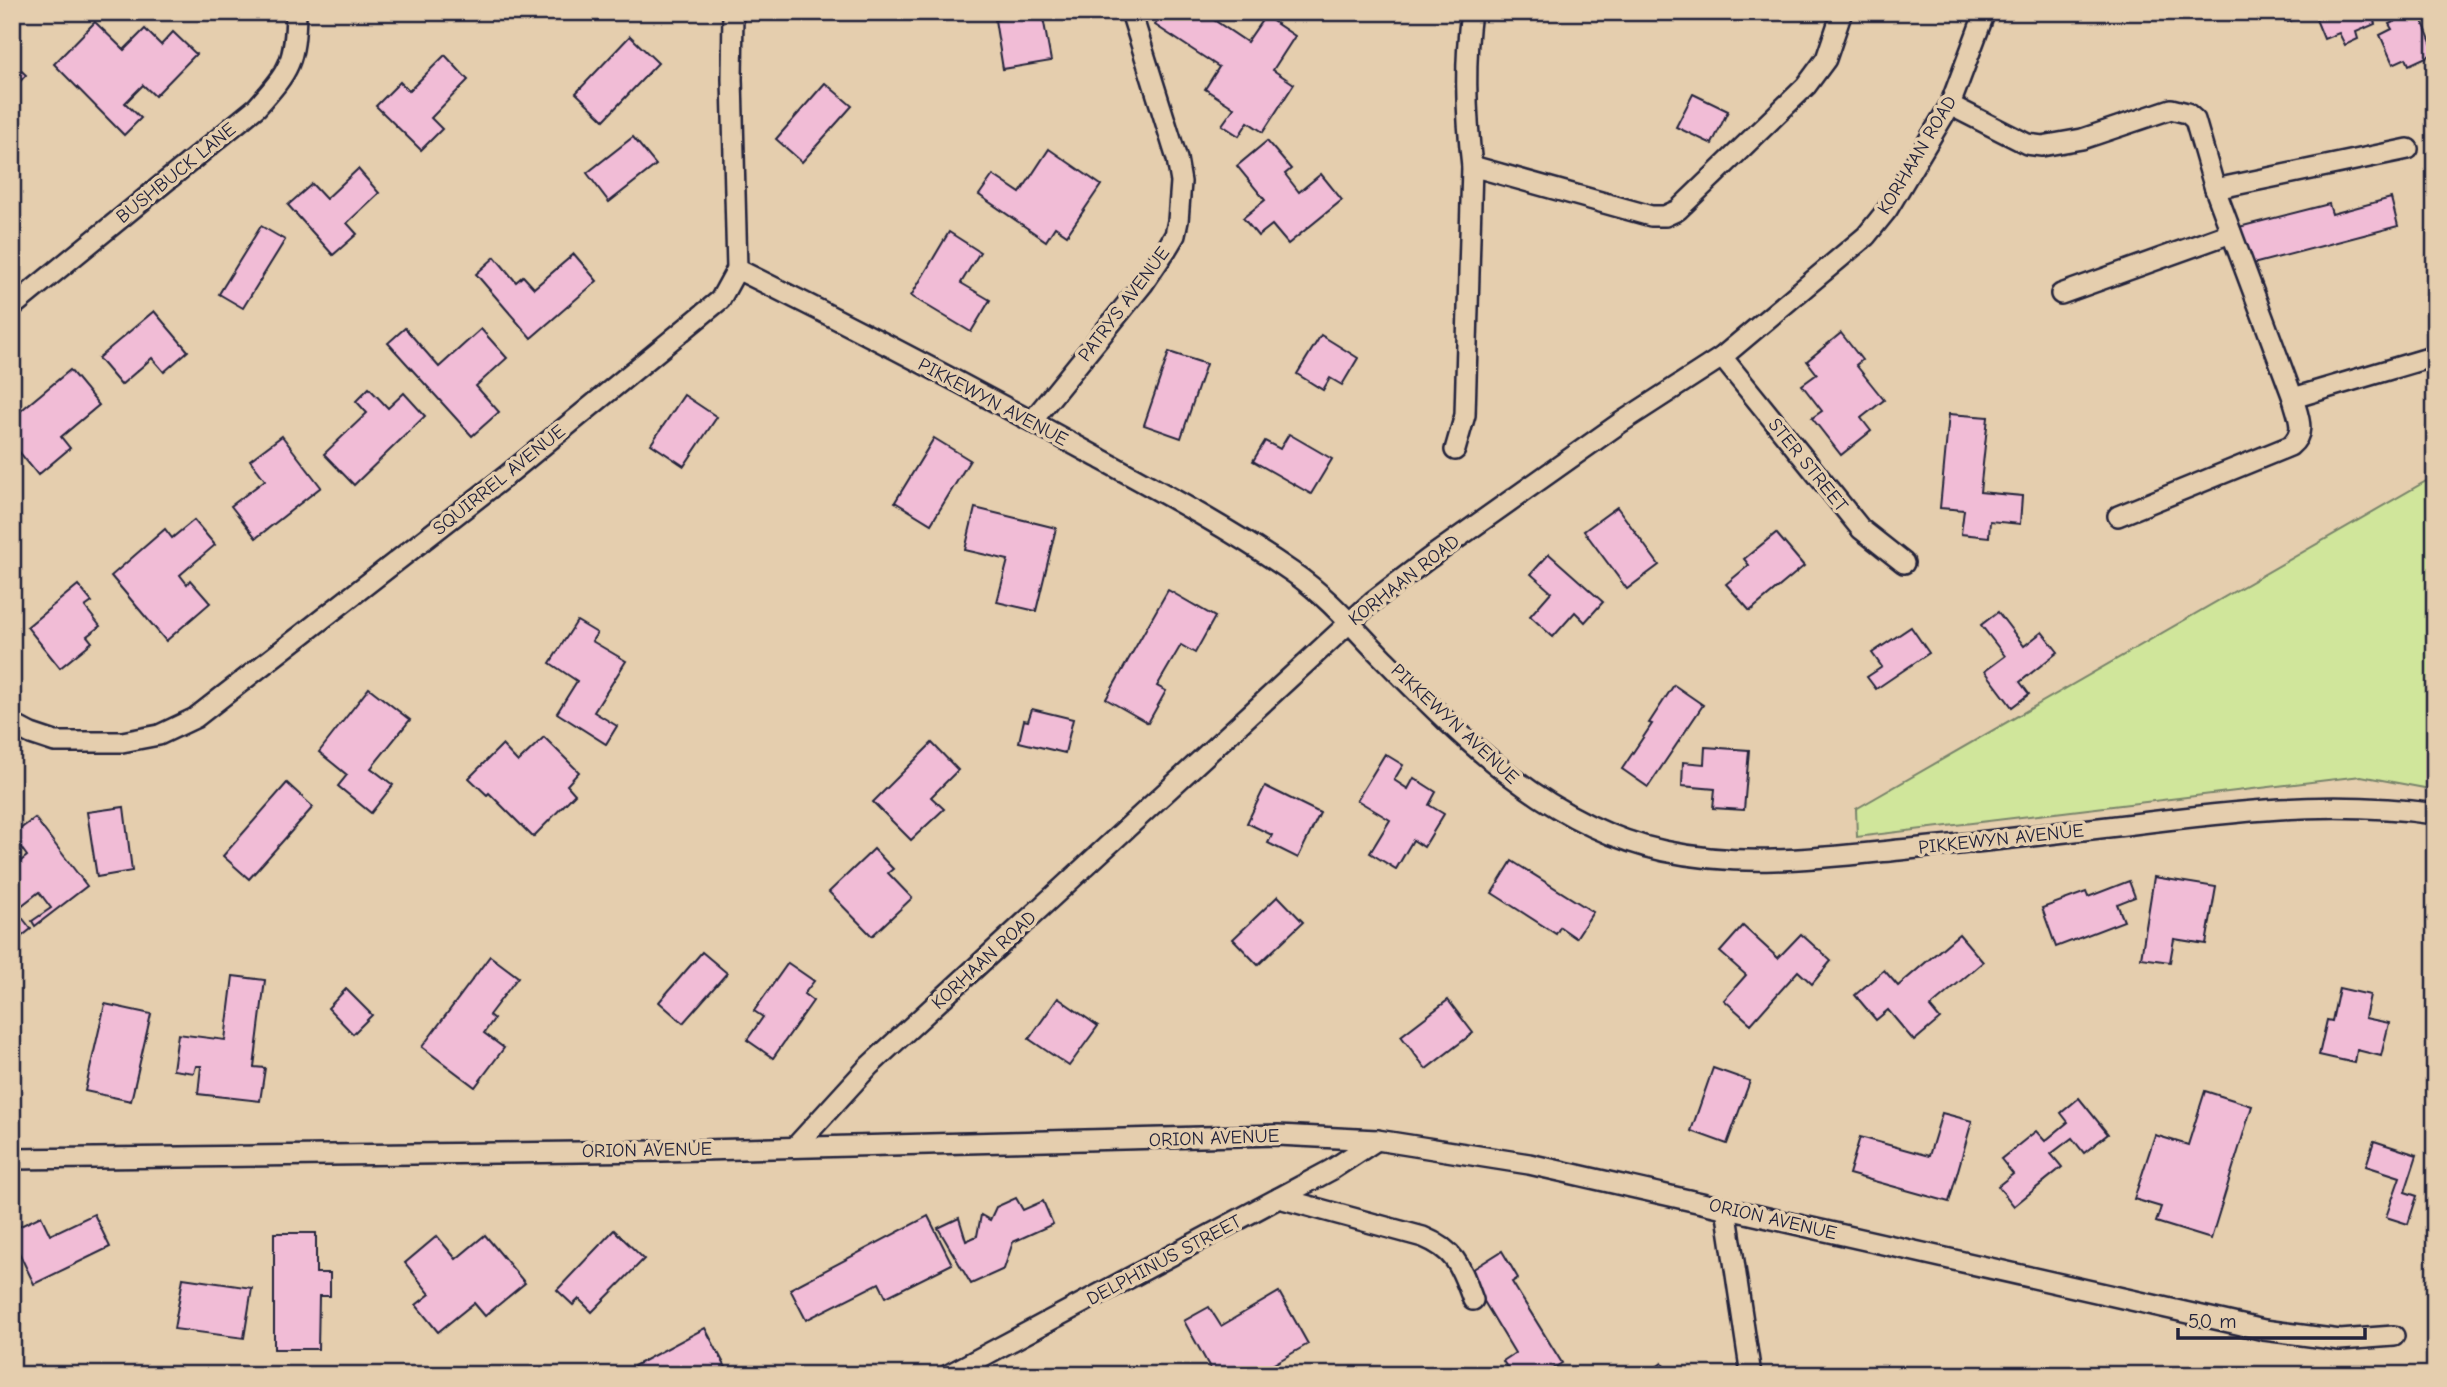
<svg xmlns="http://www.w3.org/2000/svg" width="2447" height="1387" font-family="'Comic Neue',sans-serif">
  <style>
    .green { fill: #d0e69b; stroke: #79846b; stroke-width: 2 }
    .building { fill: #f1bcd6; stroke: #22223b; stroke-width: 2 }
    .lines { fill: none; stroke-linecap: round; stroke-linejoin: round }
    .minor-casing { stroke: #22223b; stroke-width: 24 }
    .minor { stroke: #e5ceae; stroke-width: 19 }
    .labels { text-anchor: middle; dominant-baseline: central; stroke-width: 7; stroke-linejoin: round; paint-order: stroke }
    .street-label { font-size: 19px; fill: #22223b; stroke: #e5ceae }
  </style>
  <rect width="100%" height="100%" fill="#e5ceae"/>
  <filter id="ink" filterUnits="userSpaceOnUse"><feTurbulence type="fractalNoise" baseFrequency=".0143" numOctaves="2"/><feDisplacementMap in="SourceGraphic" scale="14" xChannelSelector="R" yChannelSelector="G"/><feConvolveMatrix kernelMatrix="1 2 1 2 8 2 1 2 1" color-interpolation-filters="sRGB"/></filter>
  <g filter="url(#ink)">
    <polygon class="green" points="2435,476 2435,790 2361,776 1857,837 1856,809"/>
    <g class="building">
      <polygon points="1042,12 1051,61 1003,69 995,20"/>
      <polygon points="1163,12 1202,12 1247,42 1265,16 1295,36 1273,70 1294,84 1263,132 1248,122 1239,136 1222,125 1234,108 1205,89 1219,67 1155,25"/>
      <polygon points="2283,12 2302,12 2302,16 2288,22"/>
      <polygon points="2313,12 2390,12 2374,21 2375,24 2356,32 2358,39 2345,45 2339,33 2324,39"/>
      <polygon points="2415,12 2419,12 2435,53 2409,65 2406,58 2393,64 2380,35 2392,29 2389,24"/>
      <polygon points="95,22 124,50 145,29 161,45 173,32 196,54 155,96 143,85 125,103 141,118 124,135 54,64"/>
      <polygon points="630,36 658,63 604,120 576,93"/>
      <polygon points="445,55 468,80 431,118 442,129 421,150 376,106 400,82 409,91"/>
      <polygon points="12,62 26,75 12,90"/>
      <polygon points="825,83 852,106 802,162 776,139"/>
      <polygon points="1693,94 1728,111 1712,144 1676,127"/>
      <polygon points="633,137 656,165 609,202 587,173"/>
      <polygon points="1267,141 1291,169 1285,174 1299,192 1321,174 1342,200 1288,244 1272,225 1258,236 1243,218 1265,200 1237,166"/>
      <polygon points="1049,149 1101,185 1067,235 1055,227 1046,241 979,195 993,175 1020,193"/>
      <polygon points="358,169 379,193 347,223 357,234 333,255 288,205 312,184 326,199"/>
      <polygon points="2391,198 2398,226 2249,265 2239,227 2329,204 2332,214"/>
      <polygon points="261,226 285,240 243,308 219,294"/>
      <polygon points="949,232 980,252 961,283 990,300 971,332 911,296"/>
      <polygon points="574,254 597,281 531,338 476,274 495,257 516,282 523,276 534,288"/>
      <polygon points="154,311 188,351 164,372 152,358 121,385 98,358"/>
      <polygon points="405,328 439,367 481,329 507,358 476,386 499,412 472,436 388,343"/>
      <polygon points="1841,333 1862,360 1856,365 1884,400 1861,418 1871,431 1841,455 1812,418 1822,411 1802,385 1817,374 1807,361"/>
      <polygon points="1321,335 1358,358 1342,385 1330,378 1323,390 1297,374"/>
      <polygon points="1169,352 1206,364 1181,438 1144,425"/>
      <polygon points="70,370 99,405 61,437 70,448 38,475 12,443 12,418"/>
      <polygon points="369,388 388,408 404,393 425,416 354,485 324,454 367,413 356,401"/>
      <polygon points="684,395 717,417 684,466 651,444"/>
      <polygon points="1949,414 1988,417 1980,492 2022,496 2020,524 1990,521 1989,537 1961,534 1964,510 1940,508"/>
      <polygon points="1289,434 1332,459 1311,494 1253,461 1265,441 1280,449"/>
      <polygon points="282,436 321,487 256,538 231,506 265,480 250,460"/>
      <polygon points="934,438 970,460 931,524 895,502"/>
      <polygon points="1617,507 1659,565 1627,589 1584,531"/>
      <polygon points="975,508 1056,528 1036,611 997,602 1008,560 965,550"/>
      <polygon points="194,520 215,545 180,575 187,584 190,580 210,603 166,641 111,576 165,529 172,538"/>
      <polygon points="1776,533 1804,566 1750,611 1726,584 1749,565 1744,559"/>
      <polygon points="1549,554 1603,602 1585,622 1575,612 1553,637 1530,616 1551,592 1531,574"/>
      <polygon points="78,585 92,602 85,607 100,626 87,636 92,642 60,668 27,627"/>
      <polygon points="1168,590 1215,617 1195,653 1181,645 1157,686 1166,691 1148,723 1106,699"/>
      <polygon points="1998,612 2024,646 2042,632 2058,652 2020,682 2029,694 2012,707 1985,671 2005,656 1981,625"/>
      <polygon points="577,621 597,633 592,641 626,661 594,712 617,726 606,744 557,713 577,681 550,663"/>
      <polygon points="1911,627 1929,653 1876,689 1867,677 1882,667 1872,653"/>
      <polygon points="1674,685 1703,705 1648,787 1622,769 1652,724 1649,723"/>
      <polygon points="369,688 410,720 371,768 393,785 371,813 338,786 347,775 319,752"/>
      <polygon points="1032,709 1073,719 1065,753 1019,742 1024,720 1028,721"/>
      <polygon points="544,737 579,772 567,785 575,794 533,837 489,793 487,795 469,778 502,745 518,762"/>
      <polygon points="932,743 958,770 931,797 944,809 911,840 873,802"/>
      <polygon points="1705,747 1749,750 1744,810 1713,808 1715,789 1682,786 1683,762 1704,764"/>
      <polygon points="1385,754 1403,765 1394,780 1408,789 1414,778 1436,792 1429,805 1444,814 1424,847 1413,840 1396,869 1370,853 1390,820 1357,800"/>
      <polygon points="287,783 313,807 249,879 223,856"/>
      <polygon points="1265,786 1320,813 1298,858 1268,843 1272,835 1247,823"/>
      <polygon points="124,807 132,871 97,877 87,812"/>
      <polygon points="35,818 87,886 35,926 32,921 51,908 39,892 16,910 31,929 12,944 12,868 27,856 12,835"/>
      <polygon points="874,849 893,869 888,873 912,898 872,936 829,892"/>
      <polygon points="1512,861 1593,912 1576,938 1560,927 1556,934 1492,893"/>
      <polygon points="2154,877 2216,887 2206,944 2174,939 2170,962 2141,958"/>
      <polygon points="2129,881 2135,897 2117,904 2124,921 2056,947 2042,908 2086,892 2088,897"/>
      <polygon points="1278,896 1303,922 1258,965 1233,939"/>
      <polygon points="1743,926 1778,958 1801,934 1831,961 1812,984 1798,971 1751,1024 1724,1000 1746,975 1720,952"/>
      <polygon points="1959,934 1983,962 1930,1007 1940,1019 1914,1041 1888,1010 1876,1020 1855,995 1884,970 1898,986"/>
      <polygon points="702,952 727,973 683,1023 659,1002"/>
      <polygon points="490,956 518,977 489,1015 494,1019 484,1033 504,1048 475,1087 422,1047"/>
      <polygon points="788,963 814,981 804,994 813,1001 773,1058 747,1040 763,1017 754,1011"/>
      <polygon points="233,976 265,980 254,1067 265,1068 260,1101 198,1094 201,1066 196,1066 194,1073 173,1070 178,1034 225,1040"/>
      <polygon points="2339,988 2370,995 2365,1018 2389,1023 2381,1056 2357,1050 2355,1063 2319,1055 2327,1020 2332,1021"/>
      <polygon points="346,989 372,1015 353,1034 328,1008"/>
      <polygon points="1058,998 1098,1026 1069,1066 1029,1039"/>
      <polygon points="1448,1000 1473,1033 1426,1069 1401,1036"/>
      <polygon points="105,1004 151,1014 131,1101 85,1091"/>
      <polygon points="1713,1068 1750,1081 1727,1144 1691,1131"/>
      <polygon points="2205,1091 2252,1106 2211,1239 2156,1222 2161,1207 2134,1199 2155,1135 2188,1145"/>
      <polygon points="2079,1098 2108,1134 2084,1153 2072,1138 2051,1154 2062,1167 2014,1206 1998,1186 2013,1174 2001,1159 2036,1131 2045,1141 2068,1122 2061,1113"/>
      <polygon points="1942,1113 1972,1121 1949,1202 1849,1174 1860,1137 1929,1156"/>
      <polygon points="2374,1141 2417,1155 2405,1192 2417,1196 2408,1224 2386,1217 2400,1177 2366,1166"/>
      <polygon points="1016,1198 1023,1210 1043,1201 1053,1224 1013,1242 1004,1269 971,1284 938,1228 959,1218 966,1241 977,1236 981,1215 990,1220 996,1207"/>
      <polygon points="94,1214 110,1247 34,1284 12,1238 12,1230 41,1216 50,1235"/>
      <polygon points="928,1216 952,1264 886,1297 879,1283 806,1320 790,1289"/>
      <polygon points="614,1230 644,1259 592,1312 579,1299 573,1305 557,1290"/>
      <polygon points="274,1233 316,1233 316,1273 330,1273 330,1296 319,1296 318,1349 274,1349"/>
      <polygon points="485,1235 525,1283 485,1316 474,1303 438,1332 416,1305 430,1294 405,1263 437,1236 456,1259"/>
      <polygon points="1502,1251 1518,1278 1512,1282 1562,1363 1542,1375 1512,1375 1503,1361 1515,1353 1467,1273"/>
      <polygon points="183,1278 252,1288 244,1338 174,1329"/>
      <polygon points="1279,1292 1308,1344 1255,1375 1214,1375 1184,1321 1209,1307 1221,1326"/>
      <polygon points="705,1328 730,1375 639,1375 634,1366"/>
      <polygon points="1662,1363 1670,1375 1645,1375"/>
    </g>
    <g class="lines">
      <defs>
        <g id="minor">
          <path d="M 1471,12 C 1464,64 1466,115 1472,166"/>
          <path d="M 1950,105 L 2027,144 L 2042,146 L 2082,139 L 2171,109 L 2187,113 L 2195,120 L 2215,189 L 2293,398 C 2298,417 2307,432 2290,446 L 2118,516"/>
          <polyline points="2215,189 2408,149"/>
          <path d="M 737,269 C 858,329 979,392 1097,457 C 1163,493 1230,529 1292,572 C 1326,595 1353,627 1381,656 C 1462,738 1547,826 1664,851 C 1743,868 1821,858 1899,850 C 1975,843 2050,834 2125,825 C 2228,812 2331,799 2435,814"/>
          <polyline points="2061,294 2231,233"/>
          <path d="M 12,307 L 257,107 C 290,70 295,62 296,12"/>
          <polyline points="1722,357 1861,529 1904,563"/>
          <polyline points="2293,398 2435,356"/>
          <polyline points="1032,421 1143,284 1166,250 1175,235 1178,221 1181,182 1177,159 1131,12"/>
          <polyline points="1455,450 1465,415 1472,166 1651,216 1665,216 1678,210 1806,86 1826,59 1842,12"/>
          <polyline points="12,724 31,734 55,742 122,742 159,735 195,718 506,476 720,300 737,269 732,79 733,12"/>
          <polyline points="796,1146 869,1066 1373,601 1428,559 1620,423 1722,357 1866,236 1887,210 1950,105 1985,12"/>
          <polyline points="12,1159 662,1151 1278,1135 1377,1140 1529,1164 2264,1330 2340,1340 2394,1336"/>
          <path d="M 1279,1198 L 1423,1237 C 1457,1251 1461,1268 1473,1300"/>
          <polyline points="1726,1208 1751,1375"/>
          <polyline points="948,1375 1331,1170 1377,1140"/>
        </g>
      </defs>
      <use href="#minor" class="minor-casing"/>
      <use href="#minor" class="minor"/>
    </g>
  </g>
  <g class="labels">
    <g class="street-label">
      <text transform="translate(1917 155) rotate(-59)">KORHAAN ROAD</text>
      <text transform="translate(176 173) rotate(-39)">BUSHBUCK LANE</text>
      <text transform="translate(1124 304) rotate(-53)">PATRYS AVENUE</text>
      <text transform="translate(993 402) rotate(28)">PIKKEWYN AVENUE</text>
      <text transform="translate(1808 465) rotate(51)">STER STREET</text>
      <text transform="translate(499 480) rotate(-39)">SQUIRREL AVENUE</text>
      <text transform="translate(1404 580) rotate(-38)">KORHAAN ROAD</text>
      <text transform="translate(1455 724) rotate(43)">PIKKEWYN AVENUE</text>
      <text transform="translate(2001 839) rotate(-6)">PIKKEWYN AVENUE</text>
      <text transform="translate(984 960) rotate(-43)">KORHAAN ROAD</text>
      <text transform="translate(1214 1138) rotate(-2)">ORION AVENUE</text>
      <text transform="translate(647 1150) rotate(-1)">ORION AVENUE</text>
      <text transform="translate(1773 1219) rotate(13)">ORION AVENUE</text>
      <text transform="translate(1164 1260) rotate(-28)">DELPHINUS STREET</text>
    </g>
  </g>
  <rect width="2447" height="1387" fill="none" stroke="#e5ceae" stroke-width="42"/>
  <rect x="21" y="21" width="2405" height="1345" fill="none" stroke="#22223b" stroke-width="2.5" filter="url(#ink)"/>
  <path d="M2178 1328v10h187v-10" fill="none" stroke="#22223b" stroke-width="3.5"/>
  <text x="2188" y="1328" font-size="21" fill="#22223b" stroke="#e5ceae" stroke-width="5" paint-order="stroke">50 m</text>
</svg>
